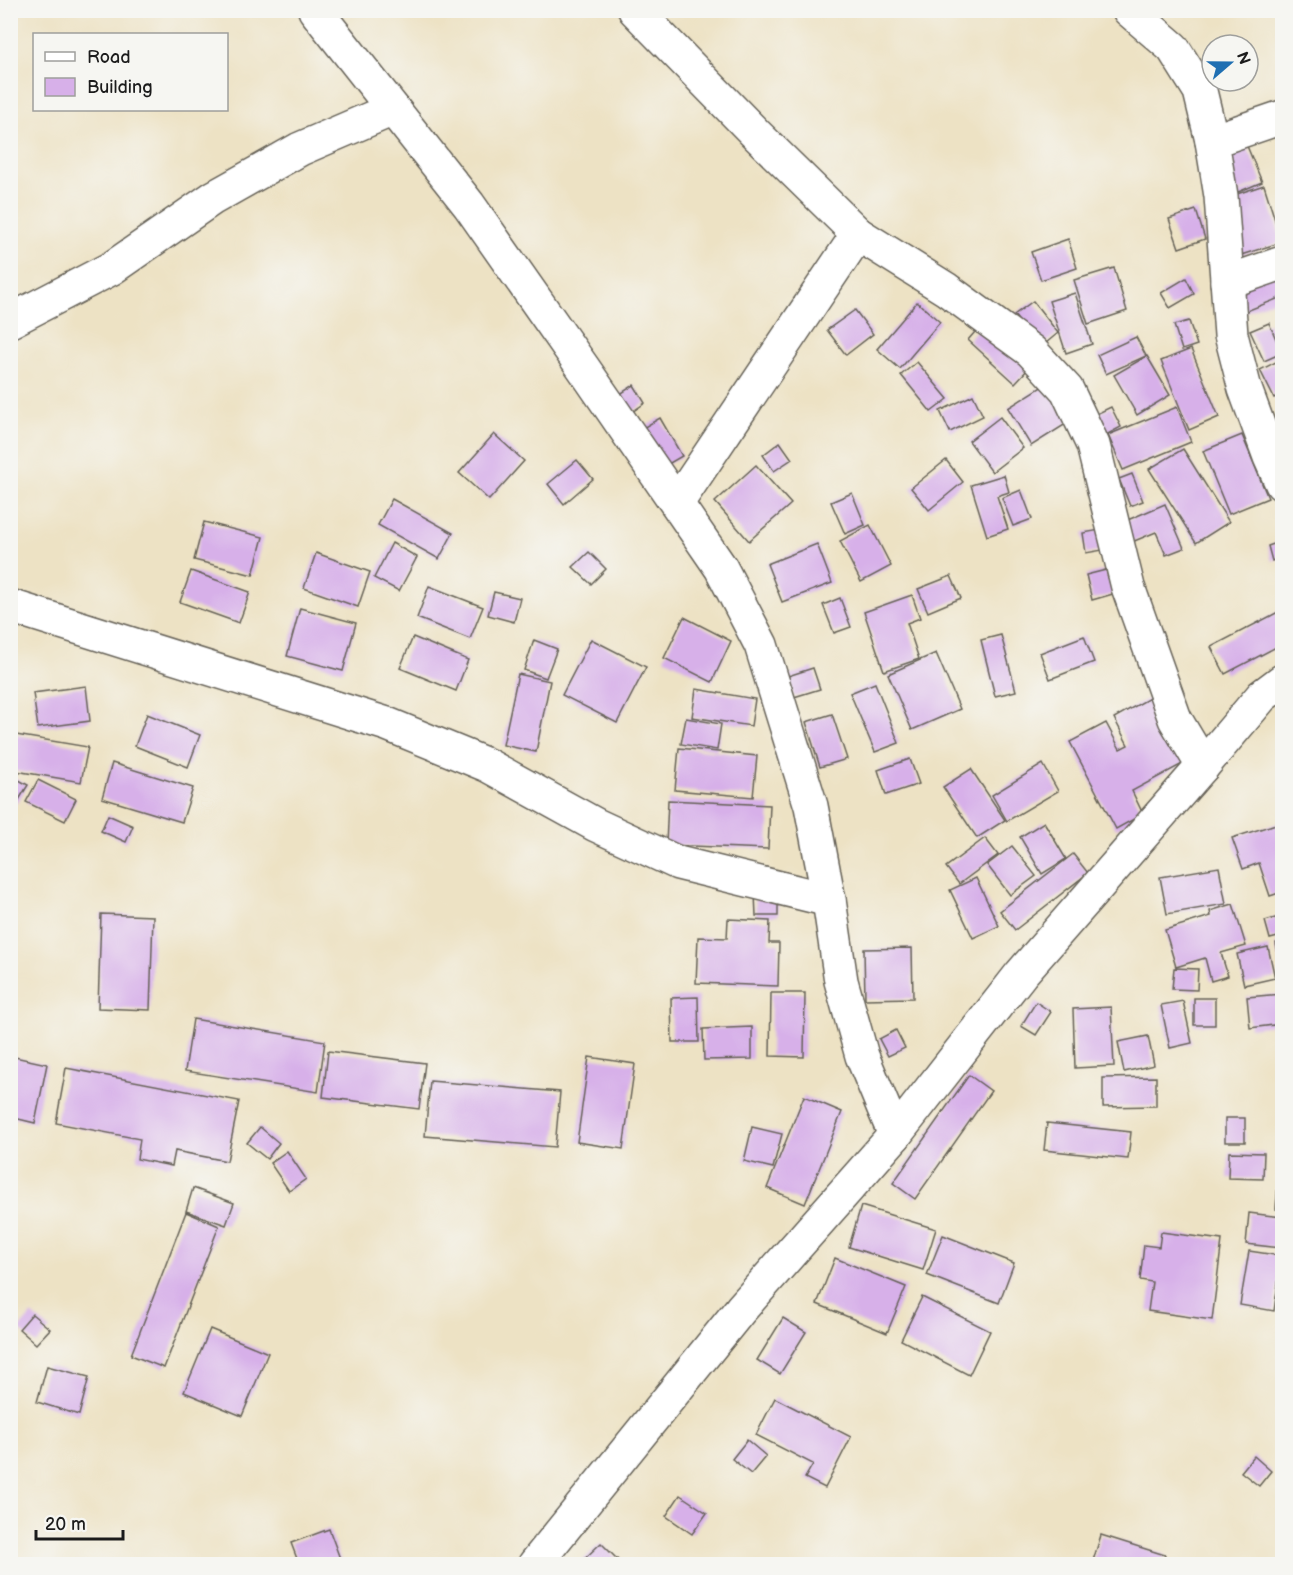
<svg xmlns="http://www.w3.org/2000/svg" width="1293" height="1575" font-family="'Balsamiq Sans',sans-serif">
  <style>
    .building { fill: #d7b0e9 }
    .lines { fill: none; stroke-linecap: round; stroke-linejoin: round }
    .minor-casing { stroke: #656157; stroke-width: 36 }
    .minor { stroke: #fff; stroke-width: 33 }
  </style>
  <rect width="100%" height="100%" fill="#f6f6f2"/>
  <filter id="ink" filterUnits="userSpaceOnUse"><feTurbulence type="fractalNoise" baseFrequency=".0167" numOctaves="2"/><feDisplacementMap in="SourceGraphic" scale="12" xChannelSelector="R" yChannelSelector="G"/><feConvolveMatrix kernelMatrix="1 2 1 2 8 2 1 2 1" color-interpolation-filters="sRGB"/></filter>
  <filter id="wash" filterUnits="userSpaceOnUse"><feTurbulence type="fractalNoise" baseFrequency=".008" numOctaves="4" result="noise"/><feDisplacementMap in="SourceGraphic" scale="24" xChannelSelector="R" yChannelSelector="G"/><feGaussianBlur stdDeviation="1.35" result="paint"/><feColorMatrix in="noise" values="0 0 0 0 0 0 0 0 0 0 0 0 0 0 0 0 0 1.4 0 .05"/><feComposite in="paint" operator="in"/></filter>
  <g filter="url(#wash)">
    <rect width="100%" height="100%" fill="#ede2c4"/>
    <g id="blocks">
      <g class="building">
        <polygon points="1247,146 1262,182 1231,195 1216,158"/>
        <polygon points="1264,185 1282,242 1241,255 1222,199"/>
        <polygon points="1196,210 1205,239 1179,248 1169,219"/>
        <polygon points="1068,239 1077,268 1041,280 1031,252"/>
        <polygon points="1114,268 1127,311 1088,324 1074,280"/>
        <polygon points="1282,270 1282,297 1244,312 1235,287"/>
        <polygon points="1186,278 1194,294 1170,308 1161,293"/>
        <polygon points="1075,293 1092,344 1066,353 1049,301"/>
        <polygon points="1033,301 1058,333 1040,348 1014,315"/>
        <polygon points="917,302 940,322 900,369 877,349"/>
        <polygon points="855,310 873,334 846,355 827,330"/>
        <polygon points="1189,321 1197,345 1182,350 1174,325"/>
        <polygon points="1269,323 1282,353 1264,361 1250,331"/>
        <polygon points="981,325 1029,368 1015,383 968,340"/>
        <polygon points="1136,337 1146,356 1106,374 1097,355"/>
        <polygon points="1191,349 1219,417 1189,430 1161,361"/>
        <polygon points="1147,356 1170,395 1137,415 1114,375"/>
        <polygon points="1282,359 1282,394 1274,398 1260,370"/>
        <polygon points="917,362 948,399 931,412 901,375"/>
        <polygon points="1054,379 1077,417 1031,446 1008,408"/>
        <polygon points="634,385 645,403 629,414 617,396"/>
        <polygon points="973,395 983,416 950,432 940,411"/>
        <polygon points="1111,407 1121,427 1104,436 1094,415"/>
        <polygon points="1177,407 1191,442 1123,470 1108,435"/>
        <polygon points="1000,417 1023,448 992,472 969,441"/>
        <polygon points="660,418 682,456 663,467 641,429"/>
        <polygon points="494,434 524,461 489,500 459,473"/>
        <polygon points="1242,435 1268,498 1229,514 1203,451"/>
        <polygon points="780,442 792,459 774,471 763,455"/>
        <polygon points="1183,449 1229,522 1196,543 1149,469"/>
        <polygon points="577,460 593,479 564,504 548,484"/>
        <polygon points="946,460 963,482 929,510 911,488"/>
        <polygon points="756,465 791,504 749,541 715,502"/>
        <polygon points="1132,474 1143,501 1130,506 1119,479"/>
        <polygon points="1004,475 1009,492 997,496 1008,529 987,536 971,485"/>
        <polygon points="1021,490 1032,519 1013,526 1002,498"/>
        <polygon points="852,493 865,525 845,534 831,502"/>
        <polygon points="392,499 453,533 439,559 378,525"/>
        <polygon points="1165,504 1184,548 1166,555 1156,532 1132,542 1123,522"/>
        <polygon points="204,522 263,537 253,575 194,560"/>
        <polygon points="870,525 891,566 861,582 840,541"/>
        <polygon points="1100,530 1103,550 1086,553 1083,533"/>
        <polygon points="1282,541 1282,557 1272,561 1268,546"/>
        <polygon points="392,543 417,557 399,591 374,578"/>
        <polygon points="817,544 832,583 782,602 767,564"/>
        <polygon points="589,552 606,569 591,584 573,567"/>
        <polygon points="316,553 370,572 358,607 304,588"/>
        <polygon points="1106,570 1113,594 1092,600 1086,575"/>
        <polygon points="191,571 250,592 239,623 180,602"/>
        <polygon points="951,576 961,598 928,612 918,589"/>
        <polygon points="429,586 483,607 470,639 417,618"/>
        <polygon points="494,592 520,598 514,622 488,615"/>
        <polygon points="912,595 920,618 907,623 919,659 884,671 864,612"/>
        <polygon points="840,598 851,627 834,633 823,605"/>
        <polygon points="300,608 356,623 343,671 287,656"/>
        <polygon points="1282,610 1282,644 1225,674 1211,647"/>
        <polygon points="684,617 731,641 712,682 664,658"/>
        <polygon points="1001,635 1016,691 995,696 981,640"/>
        <polygon points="1084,636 1094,662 1050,679 1040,653"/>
        <polygon points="413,637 468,660 456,691 400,668"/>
        <polygon points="591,639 646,667 617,723 562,695"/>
        <polygon points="534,640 557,649 546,678 524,670"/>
        <polygon points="936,653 960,709 912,730 888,674"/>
        <polygon points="813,668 820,689 794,697 788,676"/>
        <polygon points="518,674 550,681 536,752 503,745"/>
        <polygon points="875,683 899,743 875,752 850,693"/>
        <polygon points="86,686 90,721 38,728 33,693"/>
        <polygon points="696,689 755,699 751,726 692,717"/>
        <polygon points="1153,696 1188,761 1132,791 1143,814 1116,829 1070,742 1106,723 1120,749 1128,745 1114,718"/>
        <polygon points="147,714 200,735 188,767 135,746"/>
        <polygon points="832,714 847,759 820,767 806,722"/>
        <polygon points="686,718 721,724 717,750 681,744"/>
        <polygon points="10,734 88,747 81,782 10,770"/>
        <polygon points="679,748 757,756 753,797 675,790"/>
        <polygon points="910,759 919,784 886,795 878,770"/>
        <polygon points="112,763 193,788 182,822 102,798"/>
        <polygon points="1043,764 1058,791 1007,821 992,795"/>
        <polygon points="971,769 1005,820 977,838 943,787"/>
        <polygon points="10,775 28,785 17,803 10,800"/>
        <polygon points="38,780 76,799 65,821 26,802"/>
        <polygon points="668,800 770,805 768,849 666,845"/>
        <polygon points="108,815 133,826 126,842 101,831"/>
        <polygon points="1044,822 1066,859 1042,874 1020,837"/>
        <polygon points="1279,823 1282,832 1282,892 1270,896 1259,863 1243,869 1232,838"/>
        <polygon points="985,838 998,855 959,884 946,867"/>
        <polygon points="1012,846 1036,876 1010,895 987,865"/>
        <polygon points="1073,854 1088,873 1015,930 1000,911"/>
        <polygon points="1219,867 1226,904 1167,914 1160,877"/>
        <polygon points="976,878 999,926 973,938 950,890"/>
        <polygon points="755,894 778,894 778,916 756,916"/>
        <polygon points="1233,904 1246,946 1221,953 1228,976 1211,981 1205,958 1176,967 1165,930 1211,916 1210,911"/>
        <polygon points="101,914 153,916 150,1010 98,1008"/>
        <polygon points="1282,916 1282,936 1270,939 1265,921"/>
        <polygon points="728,919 770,921 769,943 779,943 778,986 696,983 698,937 727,938"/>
        <polygon points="1282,942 1282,974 1281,974 1276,943"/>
        <polygon points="1268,947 1275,978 1244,985 1237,954"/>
        <polygon points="912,948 913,998 865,999 864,949"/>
        <polygon points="1174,968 1198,969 1197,990 1172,989"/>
        <polygon points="771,993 805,993 804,1057 770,1056"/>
        <polygon points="1282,994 1282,1024 1250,1028 1247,997"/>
        <polygon points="698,997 699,1042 672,1042 671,998"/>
        <rect x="1194" y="998" width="21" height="27"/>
        <polygon points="1183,1001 1192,1043 1170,1048 1161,1005"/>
        <polygon points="1036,1002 1051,1012 1036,1035 1021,1026"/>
        <polygon points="1111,1007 1114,1066 1075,1068 1073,1009"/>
        <polygon points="193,1019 325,1041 318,1092 185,1071"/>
        <polygon points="752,1027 752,1059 704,1060 703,1029"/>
        <polygon points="896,1030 905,1048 888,1056 879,1039"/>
        <polygon points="1148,1036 1154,1065 1124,1072 1118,1042"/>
        <polygon points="328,1051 425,1063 419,1109 323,1097"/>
        <polygon points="10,1056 47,1064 35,1123 10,1117"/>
        <polygon points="589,1057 635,1064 623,1149 577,1142"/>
        <polygon points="66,1068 239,1101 227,1161 175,1151 172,1166 137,1159 140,1139 56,1123"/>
        <polygon points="969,1075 991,1091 915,1199 893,1183"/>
        <polygon points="1156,1077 1156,1106 1103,1107 1103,1078"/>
        <polygon points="430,1081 560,1092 555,1147 425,1136"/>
        <polygon points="804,1096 842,1112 805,1204 767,1188"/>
        <rect x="1225" y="1118" width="20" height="24"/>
        <polygon points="1047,1123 1131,1132 1128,1159 1044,1150"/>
        <polygon points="260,1127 279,1143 267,1159 247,1143"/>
        <polygon points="752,1127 782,1134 773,1168 744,1161"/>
        <polygon points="287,1151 306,1179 289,1191 270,1163"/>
        <polygon points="1229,1152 1264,1153 1263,1179 1228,1178"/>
        <polygon points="1279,1166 1282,1167 1282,1210 1276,1209"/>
        <polygon points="193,1188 234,1203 226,1225 186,1211"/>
        <polygon points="861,1206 936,1229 923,1270 849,1247"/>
        <polygon points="186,1212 219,1226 164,1368 131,1355"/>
        <polygon points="1249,1213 1282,1217 1281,1248 1246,1244"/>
        <polygon points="1161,1232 1222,1240 1212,1320 1148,1311 1152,1282 1140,1280 1144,1245 1159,1247"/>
        <polygon points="943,1235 1014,1263 999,1303 927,1275"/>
        <polygon points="1249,1251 1282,1256 1274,1311 1240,1305"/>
        <polygon points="835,1258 906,1287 887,1333 817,1304"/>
        <polygon points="922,1297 990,1331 969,1375 901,1340"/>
        <polygon points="32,1314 50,1329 36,1344 19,1329"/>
        <polygon points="783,1318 806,1332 780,1374 757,1360"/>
        <polygon points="210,1329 268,1353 242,1416 184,1392"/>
        <polygon points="47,1366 89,1377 79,1415 37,1402"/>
        <polygon points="775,1398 851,1437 825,1488 805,1478 813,1464 756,1435"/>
        <polygon points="747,1440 766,1456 751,1474 732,1459"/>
        <polygon points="1254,1456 1271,1471 1259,1486 1241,1472"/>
        <polygon points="680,1495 707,1513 692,1534 666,1516"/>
        <polygon points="329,1529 342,1564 299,1564 291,1543"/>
        <polygon points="1101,1535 1165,1555 1162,1564 1092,1564"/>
        <polygon points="601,1543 622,1564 579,1564"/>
      </g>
    </g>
  </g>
  <g filter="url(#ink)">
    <use href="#blocks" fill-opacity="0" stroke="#656157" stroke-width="1.5"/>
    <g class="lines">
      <defs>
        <g id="minor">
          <polyline points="315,10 469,205 584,369 721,568 761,645 811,806 829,900 841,981 862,1056 895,1135"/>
          <polyline points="635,10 756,134 858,234 946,289 1031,351 1067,390 1093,445 1128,587 1175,719 1203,766"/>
          <polyline points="1129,10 1173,48 1200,91 1212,141 1221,196 1231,335 1245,389 1270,457 1282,484"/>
          <polyline points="1212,141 1282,117"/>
          <polyline points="1227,282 1282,263"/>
          <polyline points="10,321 112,268 213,198 300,149 393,109"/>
          <polyline points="677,503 858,234"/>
          <polyline points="10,606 387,724 487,765 596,825 678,863 829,900"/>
          <polyline points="535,1564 741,1309 895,1135 1021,974 1203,766 1262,696 1282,681"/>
        </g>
      </defs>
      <use href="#minor" class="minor-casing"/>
      <use href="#minor" class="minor"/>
    </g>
  </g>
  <rect width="1293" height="1575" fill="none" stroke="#f6f6f2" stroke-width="36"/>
  <rect x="33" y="33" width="195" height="78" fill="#f6f6f2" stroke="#9f9f9c" stroke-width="1.5"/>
  <rect x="45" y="52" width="30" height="9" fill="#ffffff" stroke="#9f9f9c" stroke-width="1.5"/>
  <text x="87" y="63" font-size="18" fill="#1c1c1c">Road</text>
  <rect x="45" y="78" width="30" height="18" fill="#d7b0e9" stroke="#9f9f9c" stroke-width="1.5"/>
  <text x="87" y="93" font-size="18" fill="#1c1c1c">Building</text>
  <g transform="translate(1230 63) rotate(70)"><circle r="28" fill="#f6f6f2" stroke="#9f9f9c" stroke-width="1.5"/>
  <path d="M0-4.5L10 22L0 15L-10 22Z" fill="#1f6fb2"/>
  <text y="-9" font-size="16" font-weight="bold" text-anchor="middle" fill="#1c1c1c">N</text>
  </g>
  <path d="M36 1530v9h87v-9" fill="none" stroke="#1c1c1c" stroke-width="3"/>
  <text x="45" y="1530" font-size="18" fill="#1c1c1c" stroke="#f6f6f2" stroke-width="4.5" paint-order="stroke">20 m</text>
</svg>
